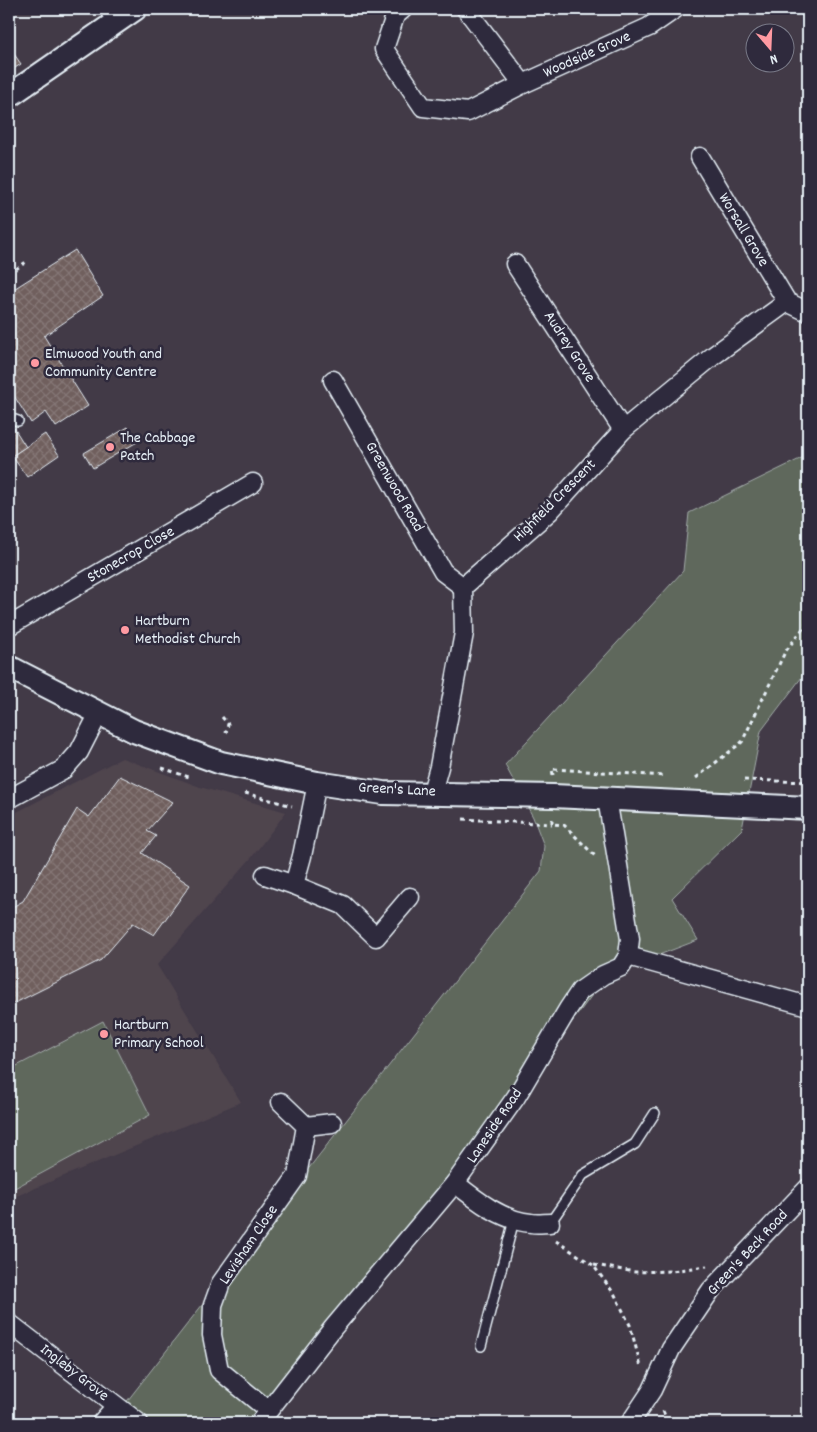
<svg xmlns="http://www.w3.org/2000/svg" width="817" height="1432" font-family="Dekko,sans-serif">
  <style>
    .built { fill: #50454e }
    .green { fill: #5e675b; stroke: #a3acaa }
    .building { fill: url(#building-cross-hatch); stroke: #e8f1f8 }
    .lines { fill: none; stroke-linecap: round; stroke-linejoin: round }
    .service-casing { stroke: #e8f1f8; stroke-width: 12 }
    .minor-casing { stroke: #e8f1f8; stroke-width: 21 }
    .tertiary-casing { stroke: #e8f1f8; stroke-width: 26 }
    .path { stroke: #e8f1f8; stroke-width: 3; stroke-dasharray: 4 4; stroke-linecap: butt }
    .service { stroke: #2f2a3d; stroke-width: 9 }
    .minor { stroke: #2f2a3d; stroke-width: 18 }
    .tertiary { stroke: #2f2a3d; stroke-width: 22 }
    .poi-dot { fill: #ff9aa2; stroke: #2f2a3d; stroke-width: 2 }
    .labels { text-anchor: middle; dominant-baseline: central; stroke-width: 5; stroke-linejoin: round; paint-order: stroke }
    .street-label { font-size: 16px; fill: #e8f1f8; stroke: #2f2a3d }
    .poi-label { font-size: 16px; fill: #e8f1f8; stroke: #2f2a3d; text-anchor: start }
  </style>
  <defs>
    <pattern id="building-cross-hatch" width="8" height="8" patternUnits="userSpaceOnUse" patternTransform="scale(1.25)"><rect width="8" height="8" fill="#705f5d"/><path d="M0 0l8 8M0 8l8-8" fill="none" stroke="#847675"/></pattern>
  </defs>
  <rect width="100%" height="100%" fill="#423a47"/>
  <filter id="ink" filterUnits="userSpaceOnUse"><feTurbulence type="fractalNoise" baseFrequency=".02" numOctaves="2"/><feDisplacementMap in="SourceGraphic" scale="10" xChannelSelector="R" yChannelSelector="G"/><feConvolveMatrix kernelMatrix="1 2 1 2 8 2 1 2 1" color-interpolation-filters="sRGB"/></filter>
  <g filter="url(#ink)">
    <polygon class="built" points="122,758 200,787 286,812 252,857 157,965 241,1102 9,1199 9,816"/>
    <g class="green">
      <polygon points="808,455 808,669 761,731 742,829 672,898 698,940 599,978 601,983 450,1186 253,1423 110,1423 541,871 544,846 533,817 505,765 683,571 689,513"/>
      <polygon points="103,1021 150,1115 9,1191 9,1070"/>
    </g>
    <g class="building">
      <polygon points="9,47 21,64 9,72"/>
      <polygon points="75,250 103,296 44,336 88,406 56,427 46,412 31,423 11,391 9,392 9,292"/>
      <polygon points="128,427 137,442 93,468 84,453"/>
      <polygon points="14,428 26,447 12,456 9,450 9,432"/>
      <polygon points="45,434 59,455 27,477 12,456"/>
      <polygon points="120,776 173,802 147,831 156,836 142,853 190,885 154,935 133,923 101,960 9,1006 9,909 23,901 77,809 89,817"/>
    </g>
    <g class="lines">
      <defs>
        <g id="service">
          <polyline points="103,9 113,23"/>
          <polyline points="9,418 18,421"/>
          <polyline points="550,1223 583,1175 635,1144 655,1113"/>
          <polyline points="481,1346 514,1220"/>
        </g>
        <g id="minor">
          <polyline points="403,9 395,16 384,49 423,107 468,112 523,84 649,27 675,9"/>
          <polyline points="466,9 523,84"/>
          <polyline points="700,157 787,302"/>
          <polyline points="515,264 623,430"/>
          <polyline points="787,302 808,312"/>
          <polyline points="333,380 443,572 463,587"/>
          <polyline points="9,626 253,483"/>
          <polyline points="317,783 302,856 294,885 343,905 376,937 410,897"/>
          <polyline points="432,792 439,767 464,633 463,587 550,511 623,430 713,356 787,302"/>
          <polyline points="9,799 64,769 79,752 99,713"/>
          <polyline points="265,875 294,885"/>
          <polyline points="628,956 808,1006"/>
          <polyline points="306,1126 332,1123"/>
          <path d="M 455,1183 C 476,1200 503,1221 531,1223 C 537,1224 544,1223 550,1223"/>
          <polyline points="9,1323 139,1423"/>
          <polyline points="268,1410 219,1370 212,1335 213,1305 221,1283 297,1176 306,1126 281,1102"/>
          <polyline points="101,1423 116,1406"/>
          <polyline points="259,1423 333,1328 455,1183 516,1097 568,1009 580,991 603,975 621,967 628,956 630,939 607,798"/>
          <polyline points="630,1423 652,1390 671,1349 711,1290 808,1188"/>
        </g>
        <g id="tertiary">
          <polyline points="9,96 135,9"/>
          <polyline points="9,667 134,731 221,763 317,783 383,793 553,796 808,808"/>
        </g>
      </defs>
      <use href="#service" class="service-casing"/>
      <use href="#minor" class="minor-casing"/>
      <use href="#tertiary" class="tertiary-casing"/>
      <g class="path">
        <polyline points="9,274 26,262"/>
        <polyline points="222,717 228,724 226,733"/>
        <polyline points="162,768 189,777"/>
        <polyline points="553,775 552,769 665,776"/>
        <polyline points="696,778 742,742 785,652 808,622"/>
        <polyline points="744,780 808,782"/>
        <polyline points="245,793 292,806"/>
        <polyline points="463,819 552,824"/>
        <polyline points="552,819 552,824 564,825 595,856"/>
        <polyline points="556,1241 593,1265 615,1295 630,1325 641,1367"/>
        <polyline points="594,1265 635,1272 672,1271 707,1266"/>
        <polyline points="663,1411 668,1423"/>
      </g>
      <use href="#service" class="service"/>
      <use href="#minor" class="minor"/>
      <use href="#tertiary" class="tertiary"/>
    </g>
  </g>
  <g class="poi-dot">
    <circle cx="35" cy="363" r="5"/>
    <circle cx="110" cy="447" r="5"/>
    <circle cx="125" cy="630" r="5"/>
    <circle cx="104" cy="1034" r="5"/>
  </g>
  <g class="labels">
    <g class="street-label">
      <text transform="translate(587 55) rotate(-24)">Woodside Grove</text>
      <text transform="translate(743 230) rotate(59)">Worsall Grove</text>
      <text transform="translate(569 347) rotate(57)">Audrey Grove</text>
      <text transform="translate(394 487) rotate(60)">Greenwood Road</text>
      <text transform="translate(555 501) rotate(-45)">Highfield Crescent</text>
      <text transform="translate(131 555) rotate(-30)">Stonecrop Close</text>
      <text transform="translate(397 790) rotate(3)">Green's Lane</text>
      <text transform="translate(495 1126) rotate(-56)">Laneside Road</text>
      <text transform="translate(249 1245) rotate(-56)">Levisham Close</text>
      <text transform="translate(748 1253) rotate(-47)">Green's Beck Road</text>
      <text transform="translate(74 1373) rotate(38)">Ingleby Grove</text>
    </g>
    <g class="poi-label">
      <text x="45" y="354">Elmwood Youth and<tspan x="45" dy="18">Community Centre</tspan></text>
      <text x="120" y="438">The Cabbage<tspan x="120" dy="18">Patch</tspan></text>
      <text x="135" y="621">Hartburn<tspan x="135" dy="18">Methodist Church</tspan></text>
      <text x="114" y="1025">Hartburn<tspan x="114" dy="18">Primary School</tspan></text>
    </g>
  </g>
  <rect width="817" height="1432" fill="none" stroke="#2f2a3d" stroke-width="30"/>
  <rect x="15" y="15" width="787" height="1402" fill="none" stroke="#e8f1f8" stroke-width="2" filter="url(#ink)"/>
  <g transform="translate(770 48) rotate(161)"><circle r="24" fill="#2f2a3d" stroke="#797a88"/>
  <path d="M0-4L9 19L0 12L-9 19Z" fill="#ff9aa2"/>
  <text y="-8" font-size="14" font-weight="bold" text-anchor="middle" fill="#e8f1f8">N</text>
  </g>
</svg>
